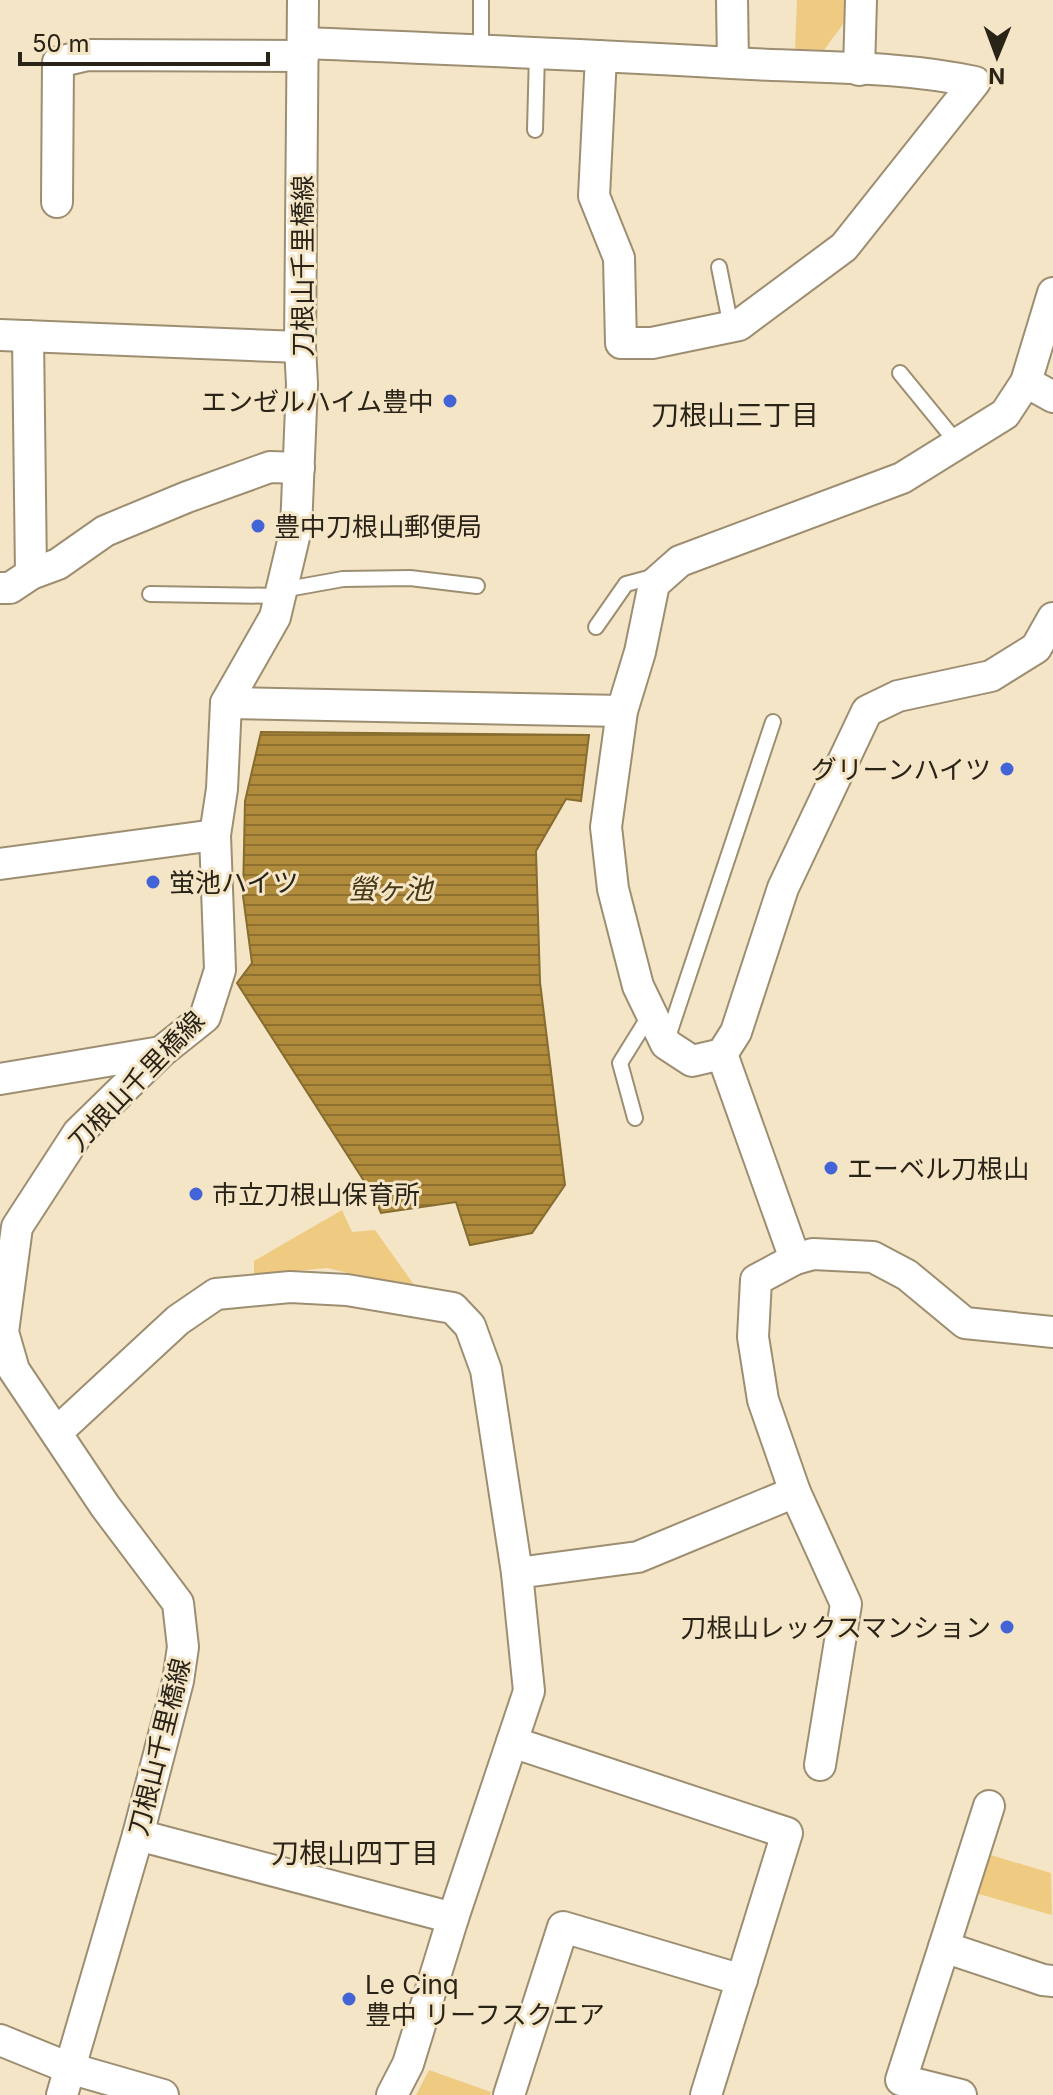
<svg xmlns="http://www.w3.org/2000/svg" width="1053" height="2095" font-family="Inter,'Noto Sans JP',sans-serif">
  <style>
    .park { fill: #efcb82 }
    .water { fill: url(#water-rules); stroke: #876c30; stroke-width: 2 }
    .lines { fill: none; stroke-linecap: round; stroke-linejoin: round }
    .lane-casing { stroke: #9d8e72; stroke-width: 18 }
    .street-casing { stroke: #9d8e72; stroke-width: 34 }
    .lane { stroke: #fff; stroke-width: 14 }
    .street { stroke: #fff; stroke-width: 30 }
    .poi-dot { fill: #4264d6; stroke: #f4e5c6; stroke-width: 3 }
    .labels { text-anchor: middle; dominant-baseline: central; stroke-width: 6; stroke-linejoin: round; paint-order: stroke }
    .street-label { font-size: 26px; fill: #292318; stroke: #f4e5c6 }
    .poi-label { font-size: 26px; fill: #292318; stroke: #f4e5c6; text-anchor: start }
    .neighbourhood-label { font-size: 28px; fill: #292318; stroke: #f4e5c6 }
    .water-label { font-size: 28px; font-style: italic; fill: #483916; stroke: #f4e5c6 }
  </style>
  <defs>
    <pattern id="water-rules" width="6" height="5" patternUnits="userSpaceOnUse" patternTransform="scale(2)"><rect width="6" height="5" fill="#af8b3b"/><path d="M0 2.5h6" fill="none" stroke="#8e7131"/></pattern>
  </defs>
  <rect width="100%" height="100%" fill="#f4e5c6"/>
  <g class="park">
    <polygon points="797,0 849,0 849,16 824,50 795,49"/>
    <polygon points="342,1210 352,1232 375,1230 417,1289 327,1268 254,1275 254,1261"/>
    <polygon points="984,1853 1051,1873 1052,1915 972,1892"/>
    <polygon points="429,2070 491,2092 490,2095 416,2095"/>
  </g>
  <polygon class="water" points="261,732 589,735 581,801 566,799 536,851 540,982 565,1185 532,1233 470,1245 456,1202 381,1213 373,1195 237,983 252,963 243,896 245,801"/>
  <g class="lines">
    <defs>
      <g id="lane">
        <polyline points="481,50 481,0"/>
        <polyline points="535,130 537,53"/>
        <polyline points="719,267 731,327"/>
        <polyline points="900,373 958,444"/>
        <polyline points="282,590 343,579 410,578 477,586"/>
        <polyline points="150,594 280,596"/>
        <polyline points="596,627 626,584 656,576"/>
        <polyline points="667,1040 773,722"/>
        <polyline points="635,1118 620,1063 651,1013"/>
      </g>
      <g id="street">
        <polyline points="732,0 733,63"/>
        <path d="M 303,43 C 452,49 602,55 751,64 C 825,68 902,66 975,82 L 844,247 L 739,325 L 652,343 L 621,343 L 619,258 L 594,196 L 601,56"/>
        <polyline points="859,70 861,0"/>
        <polyline points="57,202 58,62 88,55 303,56"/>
        <polyline points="1053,293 1026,382 1005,414 902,478 680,561 654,584 640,652 622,711 606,827 613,889 638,986 666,1044 692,1061 722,1054 736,1032 783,888 867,711 898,696 991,676 1036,648 1053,618"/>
        <polyline points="0,335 300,347"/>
        <polyline points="28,336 31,574"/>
        <polyline points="1026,382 1053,397"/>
        <polyline points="0,588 10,588 31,574 58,564 105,531 187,497 270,467 299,468"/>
        <polyline points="226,703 622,711"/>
        <polyline points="0,864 215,835"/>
        <polyline points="722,1054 795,1259 756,1280 753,1337 763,1400 795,1492 846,1604 820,1765"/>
        <polyline points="0,1079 161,1052"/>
        <polyline points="795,1259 813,1254 873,1257 907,1275 965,1323 1053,1332"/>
        <polyline points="57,1432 178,1320 216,1294 290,1287 347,1290 453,1308 470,1326 486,1370 517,1573 529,1691 453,1918 408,2064 392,2095"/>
        <polyline points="517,1573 638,1557 795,1492"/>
        <polyline points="512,1742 787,1833 706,2095"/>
        <polyline points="989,1806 944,1947 1043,1980 1053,1981"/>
        <polyline points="138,1835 453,1918"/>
        <polyline points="944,1947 901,2080 961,2095"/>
        <polyline points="0,2040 69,2068 163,2095"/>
        <polyline points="62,2095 138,1835 178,1681 183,1647 178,1603 105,1506 14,1370 3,1332 17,1227 78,1133 161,1052 205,1017 220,970 215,835 222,789 226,703 275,617 296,529 302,384 300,347 303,0"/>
        <polyline points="509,2095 563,1927 742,1980"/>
      </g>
    </defs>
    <use href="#lane" class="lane-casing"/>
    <use href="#street" class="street-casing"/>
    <use href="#lane" class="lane"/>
    <use href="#street" class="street"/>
  </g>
  <g class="poi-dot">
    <circle cx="450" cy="401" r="8"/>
    <circle cx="258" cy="526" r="8"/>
    <circle cx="1007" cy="769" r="8"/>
    <circle cx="153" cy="882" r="8"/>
    <circle cx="831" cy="1168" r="8"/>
    <circle cx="196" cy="1194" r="8"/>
    <circle cx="1007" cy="1627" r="8"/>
    <circle cx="349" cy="1999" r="8"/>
  </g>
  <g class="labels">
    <g class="street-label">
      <text transform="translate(302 266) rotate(-90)">刀根山千里橋線</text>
      <text transform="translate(136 1081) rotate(-46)">刀根山千里橋線</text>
      <text transform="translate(159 1747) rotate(-76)">刀根山千里橋線</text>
    </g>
    <g class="poi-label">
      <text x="434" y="401" text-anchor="end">エンゼルハイム豊中</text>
      <text x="274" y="526">豊中刀根山郵便局</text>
      <text x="991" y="769" text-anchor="end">グリーンハイツ</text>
      <text x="169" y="882">蛍池ハイツ</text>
      <text x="847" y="1168">エーベル刀根山</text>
      <text x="212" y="1194">市立刀根山保育所</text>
      <text x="991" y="1627" text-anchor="end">刀根山レックスマンション</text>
      <text x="365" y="1984">Le Cinq<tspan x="365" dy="30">豊中 リーフスクエア</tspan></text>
    </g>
    <g class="neighbourhood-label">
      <text x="735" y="415">刀根山三丁目</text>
      <text x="355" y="1853">刀根山四丁目</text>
    </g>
    <g class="water-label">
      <text x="390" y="889">螢ヶ池</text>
    </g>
  </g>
  <g transform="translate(997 56) rotate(181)" stroke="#f4e5c6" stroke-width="6" paint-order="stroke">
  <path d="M0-6L14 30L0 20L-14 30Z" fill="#292318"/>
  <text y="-12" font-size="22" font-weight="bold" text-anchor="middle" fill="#292318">N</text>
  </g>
  <path d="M20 52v12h248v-12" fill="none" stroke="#292318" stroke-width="4"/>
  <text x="32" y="52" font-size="24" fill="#292318" stroke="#f4e5c6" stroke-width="6" paint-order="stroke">50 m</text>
</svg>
